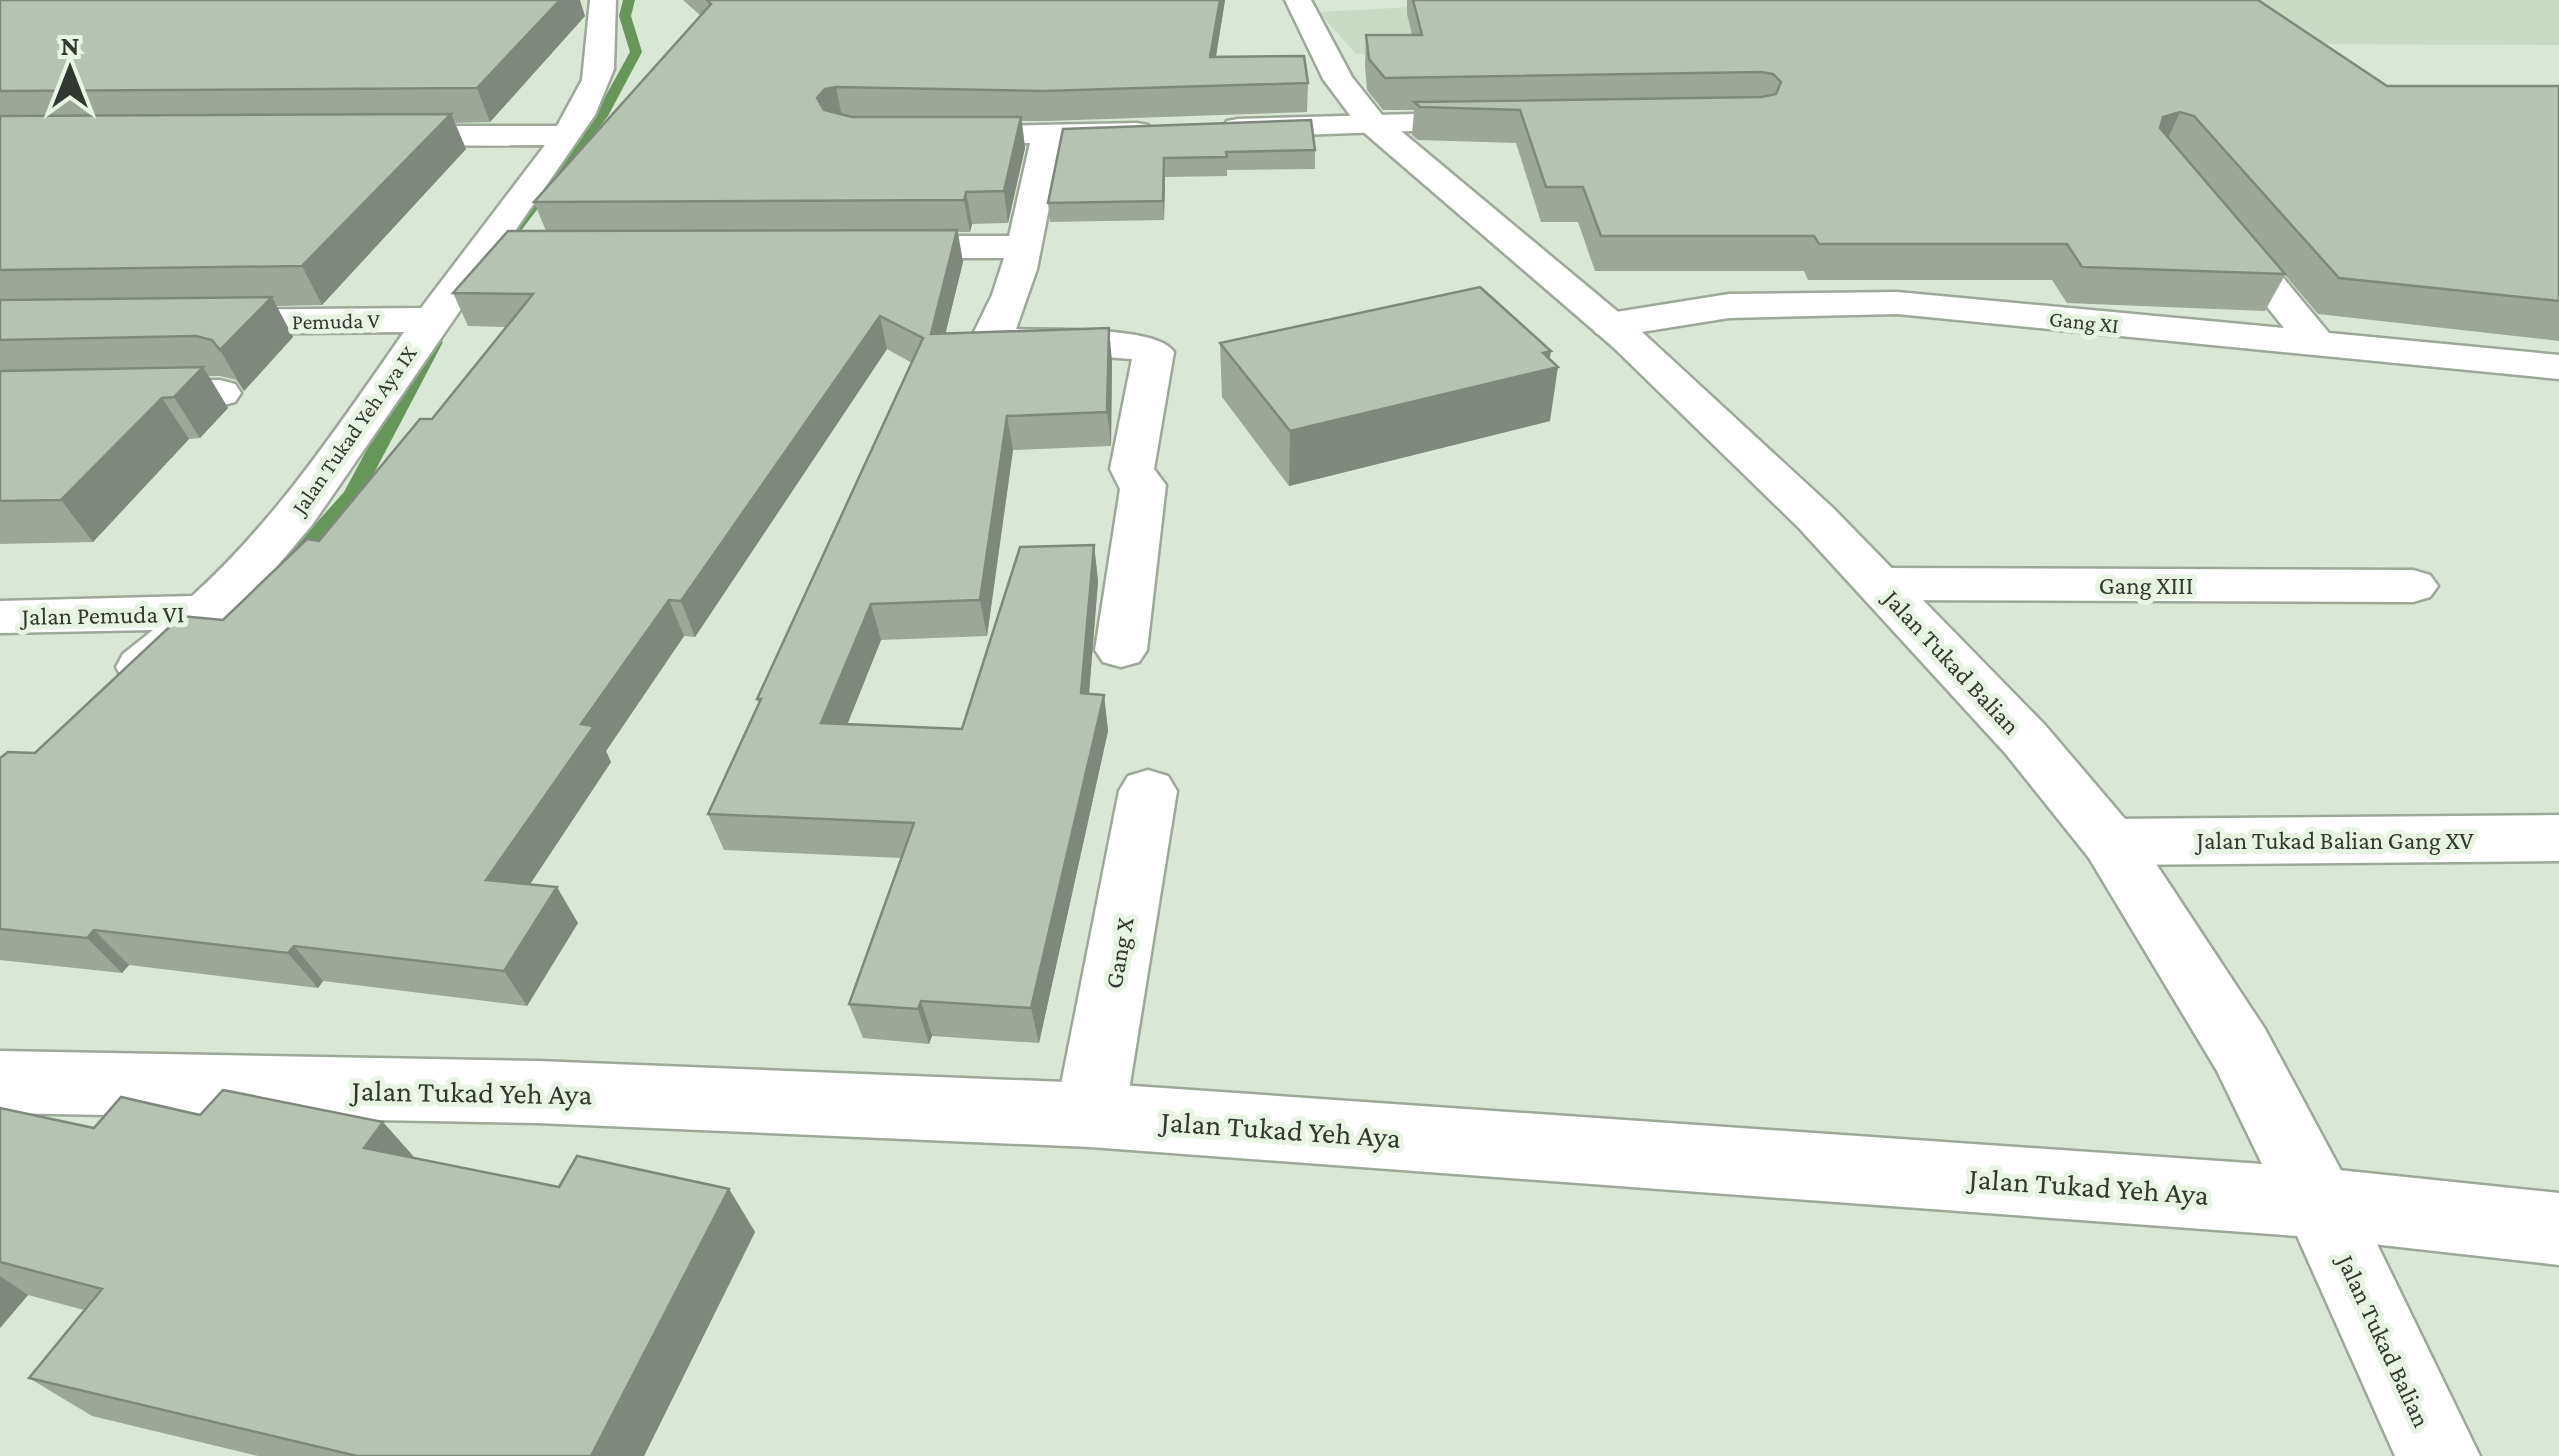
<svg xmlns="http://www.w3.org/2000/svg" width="2559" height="1456" font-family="'Crimson Pro',serif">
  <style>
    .built { fill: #cadbc5 }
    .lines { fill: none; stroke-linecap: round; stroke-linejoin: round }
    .stream { fill: #669758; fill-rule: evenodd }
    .street-casing { stroke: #9ca999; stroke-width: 5 }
    .secondary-casing { stroke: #9ca999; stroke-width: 5 }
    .street { fill: #fff; fill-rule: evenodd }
    .secondary { fill: #fff; fill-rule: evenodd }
    .wall { fill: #9da799 }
    .shaded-wall { fill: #7f887d }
    .building { fill: #b6c2b2; stroke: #7f887d; stroke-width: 2.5 }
    .labels { text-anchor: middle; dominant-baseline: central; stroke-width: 10; stroke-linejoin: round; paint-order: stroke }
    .far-street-label { font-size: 22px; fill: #323831; stroke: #e7f4e3 }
    .street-label { font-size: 25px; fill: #323831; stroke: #e7f4e3 }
    .near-street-label { font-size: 30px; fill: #323831; stroke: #e7f4e3 }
  </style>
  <rect width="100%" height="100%" fill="#dae7d6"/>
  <polygon class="built" points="1547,0 2559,0 2559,45 2266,44 1356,54 1319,12"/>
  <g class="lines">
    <g class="stream">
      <polygon points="623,0 635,0 631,16 642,52 608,116 517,236 505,236 505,230 595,115 630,52 619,16"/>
      <polygon points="434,337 443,342 363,494 300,569 284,569 281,564 284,559 344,492 425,342"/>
    </g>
    <defs>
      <g id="street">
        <path d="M 590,0 L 616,0 L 614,69 L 595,115 L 312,525 L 257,590 L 161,680 L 142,685 L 123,680 L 116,667 L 123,654 L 153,630 L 0,633 L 0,601 L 192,596 C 277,519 339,425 404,332 L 209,334 L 195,330 L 189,322 L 195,314 L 209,310 L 421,308 L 545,145 L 388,146 L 377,143 L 372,136 L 377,129 L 388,126 L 557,126 L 582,80 Z"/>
        <polygon points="1486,112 1497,114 1502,121 1497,128 1238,137 1227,135 1222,128 1227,121 1238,119"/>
        <path d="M 1137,123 L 1148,125 L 1153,132 L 1148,139 L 1062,142 L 1037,269 L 1016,329 C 1049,331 1156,325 1174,352 L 1154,469 L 1166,485 L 1147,650 L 1139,662 L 1121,667 L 1103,662 L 1095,650 L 1120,489 L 1110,469 L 1132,359 L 976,348 L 970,340 L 992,295 L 1004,258 L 885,258 L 872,255 L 867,247 L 872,239 L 885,236 L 1009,236 L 1030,143 L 948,144 L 937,141 L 932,134 L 937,127 Z"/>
        <polygon points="2228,224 2241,227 2329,333 2559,355 2559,379 1897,314 1729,318 1610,337 1596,333 1590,325 1596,317 1610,313 1729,294 1897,292 2284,328 2210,235 2215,227"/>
        <polygon points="220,380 235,384 241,393 235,402 220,406 0,409 0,383"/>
        <polygon points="1878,568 2413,570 2430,575 2438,586 2430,597 2413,602 1878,600 1861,595 1853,584 1861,573"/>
        <polygon points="1148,770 1168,776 1177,791 1125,1115 1115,1137 1090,1147 1065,1137 1055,1115 1119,791 1128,776"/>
        <polygon points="2559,815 2559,861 2110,865 2089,858 2080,842 2089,826 2110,819"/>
        <polygon points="2319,1168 2559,1193 2559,1265 2319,1238 2293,1228 2282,1203 2293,1178"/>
      </g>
      <polygon id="secondary" points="1285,0 1311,0 1352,77 1383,116 1641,331 1833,508 2045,725 2131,826 2265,1029 2345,1178 2480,1456 2395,1456 2297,1236 1090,1147 537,1123 0,1113 0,1051 537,1061 1090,1083 2262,1164 2217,1071 2089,858 2005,753 1799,528 1613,347 1361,130 1323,79"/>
    </defs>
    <use href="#street" class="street-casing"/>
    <use href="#secondary" class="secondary-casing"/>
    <use href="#street" class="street"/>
    <use href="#secondary" class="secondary"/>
  </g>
  <g class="wall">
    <polygon points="0,0 585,16 490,122 455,123 466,149 322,305 276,306 293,337 244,391 236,380 220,376 209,376 228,408 200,438 189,439 93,542 0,544"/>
    <polygon points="683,0 1225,0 1216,57 1308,83 1307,112 1048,121 1022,121 1025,148 1008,223 972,224 970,232 958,232 963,262 945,334 1112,361 1111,446 1013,450 987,636 881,640 847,725 962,729 1094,545 1098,581 1089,694 1104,695 1108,731 1039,1043 932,1036 929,1044 863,1038 849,1004 901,858 724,850 708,814 759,704 757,699 912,363 887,349 695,637 684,636 606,751 611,762 530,884 578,923 527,1006 323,981 318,988 129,965 122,973 0,960 0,758 35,753 223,620 319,541 432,419 506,327 468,326 453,293 546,231 534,202 701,16"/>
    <polygon points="1407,0 2258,0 2387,86 2559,86 2559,341 2318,314 2285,275 2265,311 2067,303 2052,280 1808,280 1804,271 1595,271 1578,222 1541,222 1516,143 1418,140 1412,135 1414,110 1383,110 1367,90 1365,66 1366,35 1412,35 1407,14"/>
    <polygon points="1063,129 1315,150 1315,169 1227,170 1227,176 1165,177 1164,220 1050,222 1048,203"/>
    <polygon points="1220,343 1549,359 1550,421 1289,486 1222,397"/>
    <polygon points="0,1108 94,1128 200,1115 559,1187 729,1189 755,1232 644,1456 258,1456 92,1416 29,1378 84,1310 28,1295 0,1328"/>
  </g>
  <g class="shaded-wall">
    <polygon points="560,0 580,0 585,16 490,122 477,88"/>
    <polygon points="1220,0 1225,0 1211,86 1210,57"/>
    <polygon points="836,87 842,117 824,128 817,98 825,89"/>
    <polygon points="2180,112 2165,145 2149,150 2163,117"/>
    <polygon points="451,114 466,149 322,305 302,266"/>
    <polygon points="1021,117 1025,148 1008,223 1004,191"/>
    <polygon points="1164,158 1165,177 1164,220 1163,201"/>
    <polygon points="966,192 972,224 970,232 964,200"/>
    <polygon points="957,230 963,262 937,368 931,334"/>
    <polygon points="272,297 293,337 244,391 220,350"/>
    <polygon points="880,316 887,349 695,637 681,601"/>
    <polygon points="1109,328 1112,361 1111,446 1107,412"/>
    <polygon points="1551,351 1548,370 1558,367 1550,421 1289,486 1290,431"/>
    <polygon points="203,367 228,408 200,438 174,397"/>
    <polygon points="162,398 189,439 93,542 61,500"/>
    <polygon points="1007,416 1013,450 987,636 980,600"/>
    <polygon points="1094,545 1098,581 1086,730 1081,693"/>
    <polygon points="669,600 684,636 606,751 611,762 509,916 486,880 581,724"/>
    <polygon points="871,604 881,640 833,760 821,723"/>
    <polygon points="1104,695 1108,731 1039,1043 1031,1008"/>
    <polygon points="557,887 578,923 527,1006 504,971"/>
    <polygon points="94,930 129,965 122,973 87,938"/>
    <polygon points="294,946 323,981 318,988 288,953"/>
    <polygon points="921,1001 932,1036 929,1044 918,1009"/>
    <polygon points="383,1122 423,1167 364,1148"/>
    <polygon points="729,1189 755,1232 644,1456 591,1456"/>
    <polygon points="0,1276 28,1295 0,1328"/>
  </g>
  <g class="building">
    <polygon points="0,0 560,0 477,88 0,91"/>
    <polygon points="707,0 1220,0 1210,57 1304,56 1308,83 1044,91 836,87 825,89 817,98 824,110 852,117 1021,117 1004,191 966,192 964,200 534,202 711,4"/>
    <polygon points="1413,0 2258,0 2387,86 2559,86 2559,301 2339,278 2194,116 2180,112 2163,117 2160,128 2285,274 2082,267 2067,244 1819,244 1814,236 1601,236 1583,187 1546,187 1520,110 1420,107 1414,102 1762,97 1776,94 1781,82 1773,74 1761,72 1385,78 1369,59 1366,35 1422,35"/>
    <polygon points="451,114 302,266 0,270 0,116"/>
    <polygon points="1311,120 1315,150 1226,152 1227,157 1164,158 1163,201 1048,203 1063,129"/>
    <polygon points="957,230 931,334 1109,328 1107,412 1007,416 980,600 871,604 821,723 962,729 1020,547 1094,545 1081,693 1104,695 1031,1008 921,1001 918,1009 849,1004 914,823 708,814 761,699 757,699 923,338 880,316 681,601 669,600 581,724 594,726 486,880 557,887 504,971 294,946 288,953 94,930 87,938 0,929 0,758 8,752 35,753 181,616 223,620 307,539 319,541 420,419 432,419 533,294 453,293 508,231"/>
    <polygon points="1480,287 1551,351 1543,353 1558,367 1290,431 1220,343"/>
    <polygon points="272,297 220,350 212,340 196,336 0,340 0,300"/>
    <polygon points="203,367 174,397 162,398 61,500 0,501 0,371"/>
    <polygon points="223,1090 383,1122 364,1148 559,1187 577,1156 729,1189 591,1456 357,1456 29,1378 102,1289 0,1262 0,1108 94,1128 121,1097 200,1115"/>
  </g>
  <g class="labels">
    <g class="far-street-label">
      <text transform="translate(336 321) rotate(-1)">Pemuda V</text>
      <text transform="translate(2084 322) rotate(6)">Gang XI</text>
      <text transform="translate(354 430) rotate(-55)">Jalan Tukad Yeh Aya IX</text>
    </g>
    <g class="street-label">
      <text x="2146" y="585">Gang XIII</text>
      <text transform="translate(103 615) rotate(-1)">Jalan Pemuda VI</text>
      <text transform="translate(1952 662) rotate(47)">Jalan Tukad Balian</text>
      <text x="2335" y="840">Jalan Tukad Balian Gang XV</text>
      <text transform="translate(1119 953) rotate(-80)">Gang X</text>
      <text transform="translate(2384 1341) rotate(65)">Jalan Tukad Balian</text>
    </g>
    <g class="near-street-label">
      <text transform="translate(472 1092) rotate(1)">Jalan Tukad Yeh Aya</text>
      <text transform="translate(1281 1129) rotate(4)">Jalan Tukad Yeh Aya</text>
      <text transform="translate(2089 1186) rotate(4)">Jalan Tukad Yeh Aya</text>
    </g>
  </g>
  <g transform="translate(70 70)" stroke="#e7f4e3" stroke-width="8" paint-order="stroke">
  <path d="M0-8L18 38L0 25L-18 38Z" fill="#323831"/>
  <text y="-15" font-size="28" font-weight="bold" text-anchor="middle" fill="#323831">N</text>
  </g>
</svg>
